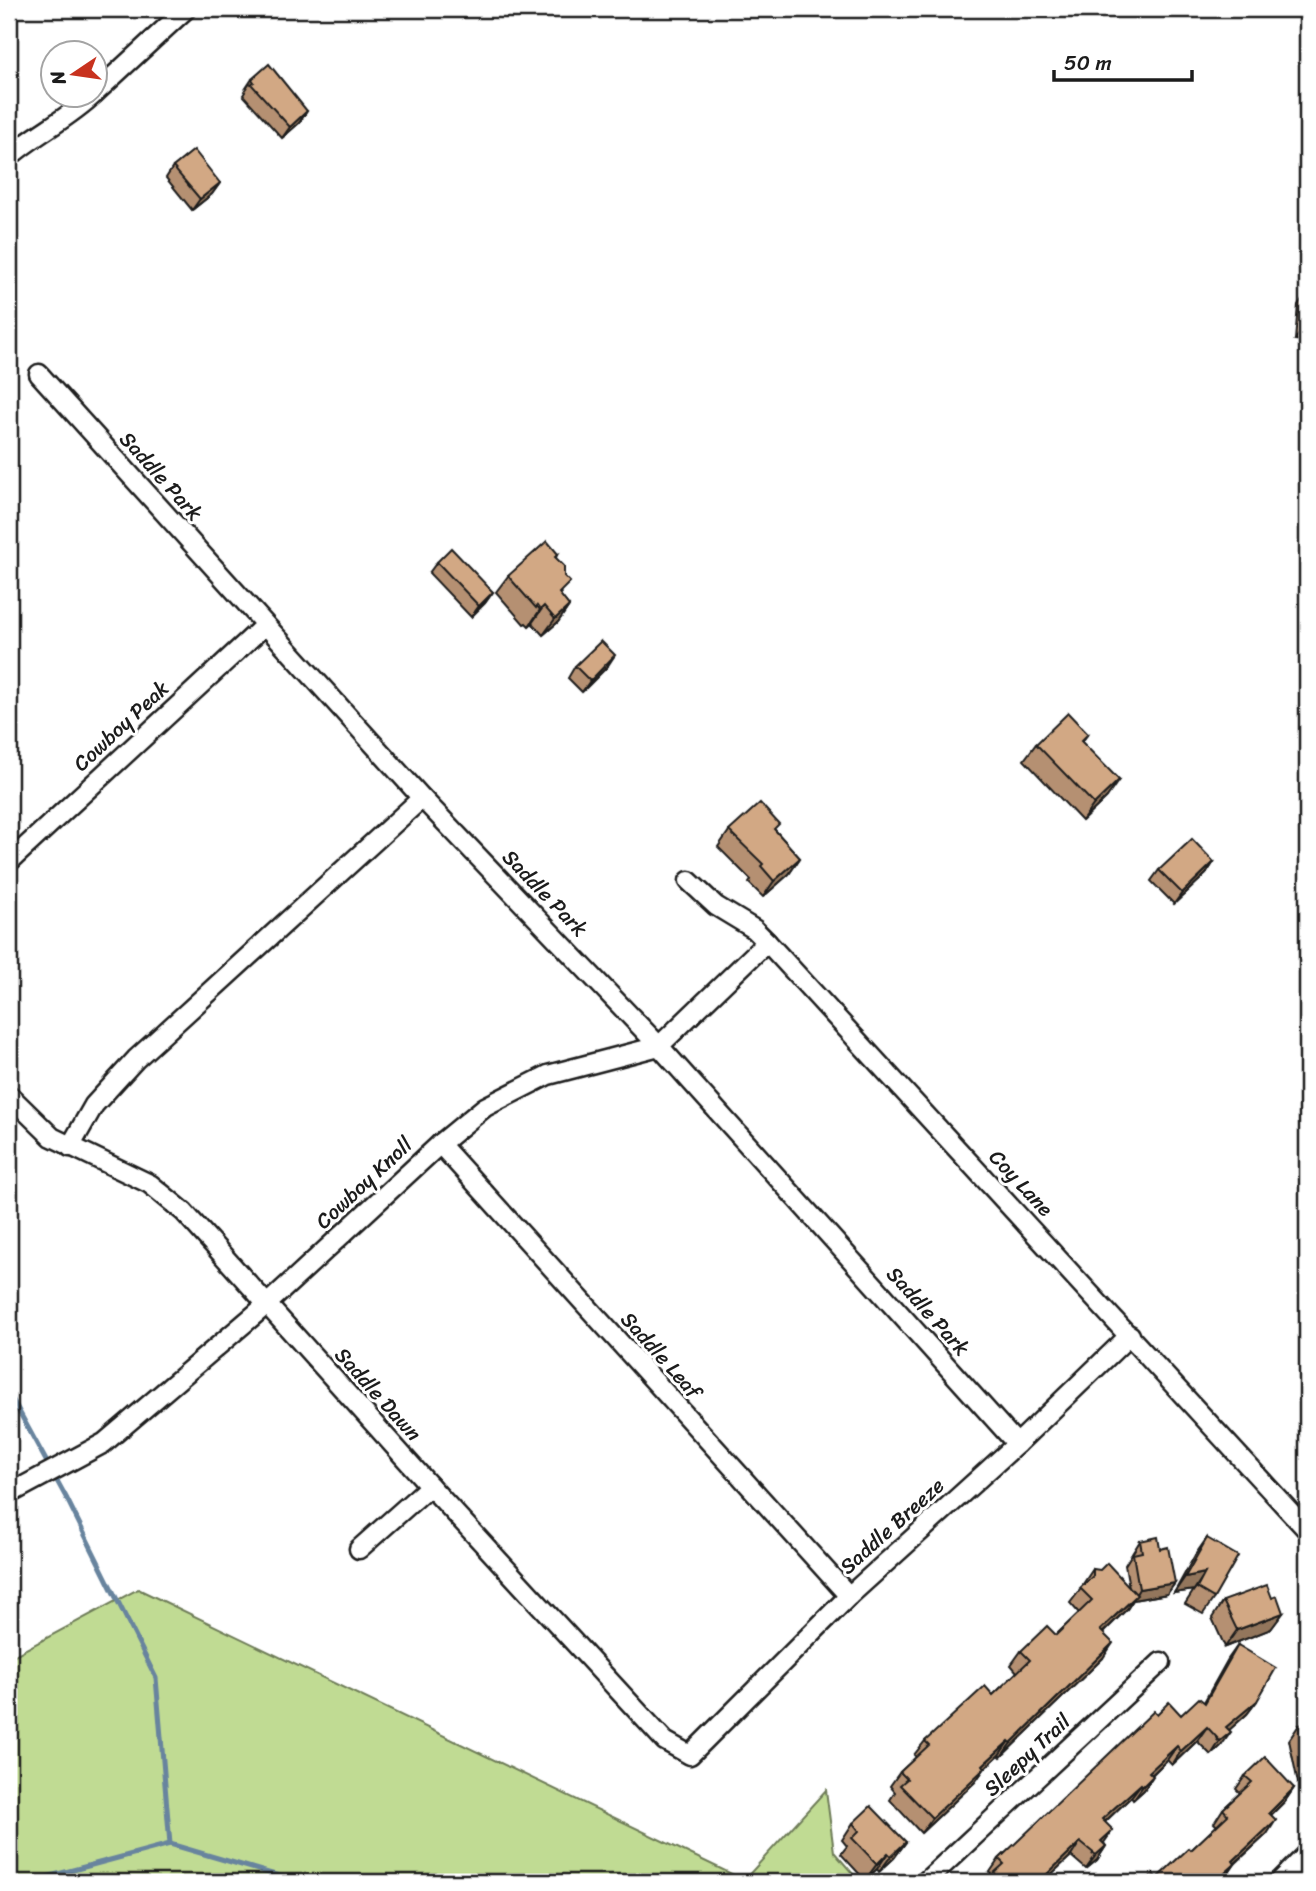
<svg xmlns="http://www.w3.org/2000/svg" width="1316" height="1891" font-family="Sriracha,sans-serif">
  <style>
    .green { fill: #c0db93; stroke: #6e7c58; stroke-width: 2 }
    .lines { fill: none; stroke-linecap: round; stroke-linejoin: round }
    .stream { stroke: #67849e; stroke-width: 5 }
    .minor-casing { stroke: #1c1c1c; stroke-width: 23 }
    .minor { stroke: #fff; stroke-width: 18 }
    .wall { fill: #b59072; stroke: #1c1c1c; stroke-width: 2 }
    .shaded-wall { fill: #93765c; stroke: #1c1c1c; stroke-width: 2 }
    .building { fill: #d2a884; stroke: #1c1c1c; stroke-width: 2 }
    .labels { text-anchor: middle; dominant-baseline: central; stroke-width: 6; stroke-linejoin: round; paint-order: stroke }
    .street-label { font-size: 21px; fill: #1c1c1c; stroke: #fff }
  </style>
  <rect width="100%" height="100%" fill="#fff"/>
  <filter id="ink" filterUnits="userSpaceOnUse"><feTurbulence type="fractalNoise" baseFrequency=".0143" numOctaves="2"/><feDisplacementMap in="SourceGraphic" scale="14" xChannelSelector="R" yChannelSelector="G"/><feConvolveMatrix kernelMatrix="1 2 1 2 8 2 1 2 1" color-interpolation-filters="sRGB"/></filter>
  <g filter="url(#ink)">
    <polygon class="green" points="138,1589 744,1880 826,1790 834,1852 860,1882 9,1882 9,1658"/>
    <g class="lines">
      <g class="stream">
        <polyline points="9,1393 67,1499 156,1678 170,1844"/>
        <polyline points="28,1882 170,1844 299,1882"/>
      </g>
      <defs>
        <g id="minor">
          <polyline points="94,94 186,9"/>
          <path d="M 9,157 C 35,134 68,119 94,94"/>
          <polyline points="39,374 422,798 659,1046 1017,1444"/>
          <polyline points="9,862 265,625"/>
          <polyline points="689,881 716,906 754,929 767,942 1307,1530"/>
          <polyline points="9,1095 52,1137 150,1184 184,1212 430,1486 665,1741 690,1755 849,1596 1017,1444 1130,1335"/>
          <polyline points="440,1144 849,1596"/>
          <polyline points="70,1147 94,1105 136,1059 422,798"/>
          <polyline points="9,1494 104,1443 266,1305 440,1144 485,1107 548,1075 659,1046 767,942"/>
          <polyline points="359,1549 430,1486"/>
          <polyline points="925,1882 1161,1662"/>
          <polyline points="1279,1882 1307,1854"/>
        </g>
      </defs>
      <use href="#minor" class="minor-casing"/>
      <use href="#minor" class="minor"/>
    </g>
    <g class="wall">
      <polygon points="252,79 307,111 299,123 282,138 243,95 245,92 244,91"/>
      <polygon points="173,167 220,183 212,194 192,210 166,178"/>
      <polygon points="1307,292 1307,341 1295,340 1298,305"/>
      <polygon points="558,554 556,557 561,596 569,606 558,622 543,635 532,623 529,626 526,623 524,624 496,592 508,576"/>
      <polygon points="437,562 493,592 485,603 471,617 429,573"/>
      <polygon points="575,666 607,667 582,692 568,678"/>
      <polygon points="1088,734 1082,742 1107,797 1082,821 1024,760 1036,744"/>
      <polygon points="775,830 800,858 789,874 763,897 749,883 751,880 718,847 729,831"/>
      <polygon points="1214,862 1206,874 1174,904 1151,881 1159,870"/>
      <polygon points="1207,1538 1214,1598 1203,1614 1185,1604 1194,1590 1174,1593 1195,1555"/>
      <polygon points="1140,1541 1160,1549 1175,1583 1167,1594 1133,1600 1127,1609 1103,1633 1103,1658 1001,1757 999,1755 985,1768 975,1782 921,1833 890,1800 895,1792 890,1786 900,1772 916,1757 914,1755 925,1741 993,1695 1017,1672 1011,1665 1021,1651 1056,1635 1079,1613 1070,1603 1083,1586 1083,1584 1093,1569 1129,1587 1125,1565"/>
      <polygon points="1223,1601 1283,1613 1271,1629 1225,1647 1212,1618"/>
      <polygon points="1238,1645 1257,1701 1247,1714 1229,1730 1221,1746 1211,1755 1197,1741 1172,1765 1167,1760 1152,1775 1144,1790 1133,1800 1131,1797 1105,1822 1104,1843 1106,1846 1097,1860 1086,1869 1071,1856 1046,1879 992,1875 990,1872 999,1859 1157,1714 1181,1715 1204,1702 1228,1659"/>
      <polygon points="1307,1724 1307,1781 1298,1783 1289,1740 1299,1725"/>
      <polygon points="1245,1776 1294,1788 1285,1801 1271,1815 1267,1834 1235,1864 1226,1877 1157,1878 1191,1850 1217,1826 1214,1823 1223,1809 1240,1793 1236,1789"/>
      <polygon points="853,1823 906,1842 894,1858 879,1872 877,1869 865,1880 841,1854 847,1846 842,1840"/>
    </g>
    <g class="shaded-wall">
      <polygon points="307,111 299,123 282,138 290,127"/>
      <polygon points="220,183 212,194 192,210 200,199"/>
      <polygon points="1306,324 1307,341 1295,340"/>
      <polygon points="493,592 485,603 471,617 479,606"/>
      <polygon points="544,606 532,623 529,626 540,610"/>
      <polygon points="569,606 558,622 543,635 555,619"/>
      <polygon points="615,655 607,667 582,692 590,681"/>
      <polygon points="1119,780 1107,797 1082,821 1094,804"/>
      <polygon points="800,858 789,874 763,897 774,881"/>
      <polygon points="1214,862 1206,874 1174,904 1182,893"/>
      <polygon points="1205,1573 1194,1590 1174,1593 1185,1577"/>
      <polygon points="1175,1583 1167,1594 1133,1600 1127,1609 1090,1645 1100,1630 1133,1599 1139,1589"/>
      <polygon points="1283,1613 1271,1629 1225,1647 1237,1630"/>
      <polygon points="1113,1643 1103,1658 1001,1757 1011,1743"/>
      <polygon points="1257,1701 1247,1714 1217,1741 1226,1727"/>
      <polygon points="1207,1727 1197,1741 1172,1765 1181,1751"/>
      <polygon points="1231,1732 1221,1746 1211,1755 1220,1741"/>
      <polygon points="1009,1741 999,1755 985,1768 975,1782 921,1833 932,1818 983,1765"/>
      <polygon points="1177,1746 1167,1760 1140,1786 1149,1772"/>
      <polygon points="1307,1770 1307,1781 1298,1783"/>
      <polygon points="1153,1776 1144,1790 1133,1800 1143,1786"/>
      <polygon points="1141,1784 1131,1797 1093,1833 1102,1819"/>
      <polygon points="1294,1788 1285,1801 1260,1826 1269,1813"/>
      <polygon points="1276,1820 1267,1834 1223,1874 1233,1861"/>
      <polygon points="1113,1830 1103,1844 1092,1855 1101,1841"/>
      <polygon points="906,1842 894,1858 879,1872 891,1856"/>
      <polygon points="1080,1842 1071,1856 1043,1882 1044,1877"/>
      <polygon points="1106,1846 1097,1860 1086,1869 1096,1855"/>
      <polygon points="888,1853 877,1869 865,1880 877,1864"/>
      <polygon points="1235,1864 1226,1877 1220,1882 1215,1882"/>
    </g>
    <g class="building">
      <polygon points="269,64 307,111 290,127 251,84 254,82 252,79"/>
      <polygon points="194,150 220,183 200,199 173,167"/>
      <polygon points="547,541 558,554 555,557 564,566 564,576 570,582 559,593 569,606 555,619 544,606 540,610 537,606 536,608 508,576"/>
      <polygon points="451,548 493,592 479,606 437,562"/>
      <polygon points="601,641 615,655 590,681 575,666"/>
      <polygon points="1068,713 1088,734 1081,741 1119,780 1094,804 1036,744"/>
      <polygon points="760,803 779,824 774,829 800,858 774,881 761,866 763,864 729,831"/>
      <polygon points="1192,839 1214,862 1182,893 1159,870"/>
      <polygon points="1158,1537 1160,1549 1168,1547 1175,1583 1139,1589 1133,1554 1142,1552 1140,1541"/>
      <polygon points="1207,1538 1238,1556 1214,1598 1197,1588 1205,1573 1185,1577"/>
      <polygon points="1107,1563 1137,1595 1100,1630 1113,1643 1011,1743 1009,1741 983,1765 985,1768 932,1818 900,1785 907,1779 900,1772 929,1745 925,1741 985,1686 993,1695 1030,1660 1021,1651 1047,1626 1056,1635 1092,1600 1080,1588 1093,1576 1093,1569 1100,1570"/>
      <polygon points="1267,1585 1272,1598 1277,1596 1283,1613 1237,1630 1223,1601"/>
      <polygon points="1238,1645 1276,1668 1257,1701 1226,1727 1231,1732 1220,1741 1207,1727 1181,1751 1177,1746 1149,1772 1153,1776 1143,1786 1141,1784 1102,1819 1113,1830 1101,1841 1106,1846 1096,1855 1080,1842 1044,1877 1049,1882 984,1882 1004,1864 999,1859 1154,1711 1157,1714 1169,1702 1181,1715 1199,1698 1205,1703"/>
      <polygon points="1307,1724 1307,1764 1299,1725"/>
      <polygon points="1265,1757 1294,1788 1269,1813 1276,1820 1233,1861 1235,1864 1215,1882 1145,1882 1153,1874 1157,1878 1189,1848 1191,1850 1228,1815 1223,1809 1252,1782 1245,1776"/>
      <polygon points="871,1806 906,1842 891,1856 888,1853 877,1864 852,1838 859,1831 853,1823"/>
    </g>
  </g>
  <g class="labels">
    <g class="street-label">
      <text transform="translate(161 476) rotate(48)">Saddle Park</text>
      <text transform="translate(121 726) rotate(-43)">Cowboy Peak</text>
      <text transform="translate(545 893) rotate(46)">Saddle Park</text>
      <text transform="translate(364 1183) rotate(-43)">Cowboy Knoll</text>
      <text transform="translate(1021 1183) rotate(47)">Coy Lane</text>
      <text transform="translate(928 1311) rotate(48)">Saddle Park</text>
      <text transform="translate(661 1355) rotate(48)">Saddle Leaf</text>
      <text transform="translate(378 1394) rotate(48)">Saddle Dawn</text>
      <text transform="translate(892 1526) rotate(-42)">Saddle Breeze</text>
      <text transform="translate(1027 1755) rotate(-43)">Sleepy Trail</text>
    </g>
  </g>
  <rect width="1316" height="1891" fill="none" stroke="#fff" stroke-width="35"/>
  <rect x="18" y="18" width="1281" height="1856" fill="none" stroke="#1c1c1c" stroke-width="2.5" filter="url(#ink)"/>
  <g transform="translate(74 74) rotate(257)"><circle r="33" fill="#ffffff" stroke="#a4a4a4" stroke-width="2"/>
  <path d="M0-5L12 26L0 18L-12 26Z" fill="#c8321e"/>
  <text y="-10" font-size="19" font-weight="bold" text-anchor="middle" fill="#1c1c1c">N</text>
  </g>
  <path d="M1054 70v10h138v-10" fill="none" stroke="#1c1c1c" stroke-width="3.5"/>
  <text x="1064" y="70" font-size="21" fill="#1c1c1c" stroke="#ffffff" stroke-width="5" paint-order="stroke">50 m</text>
</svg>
